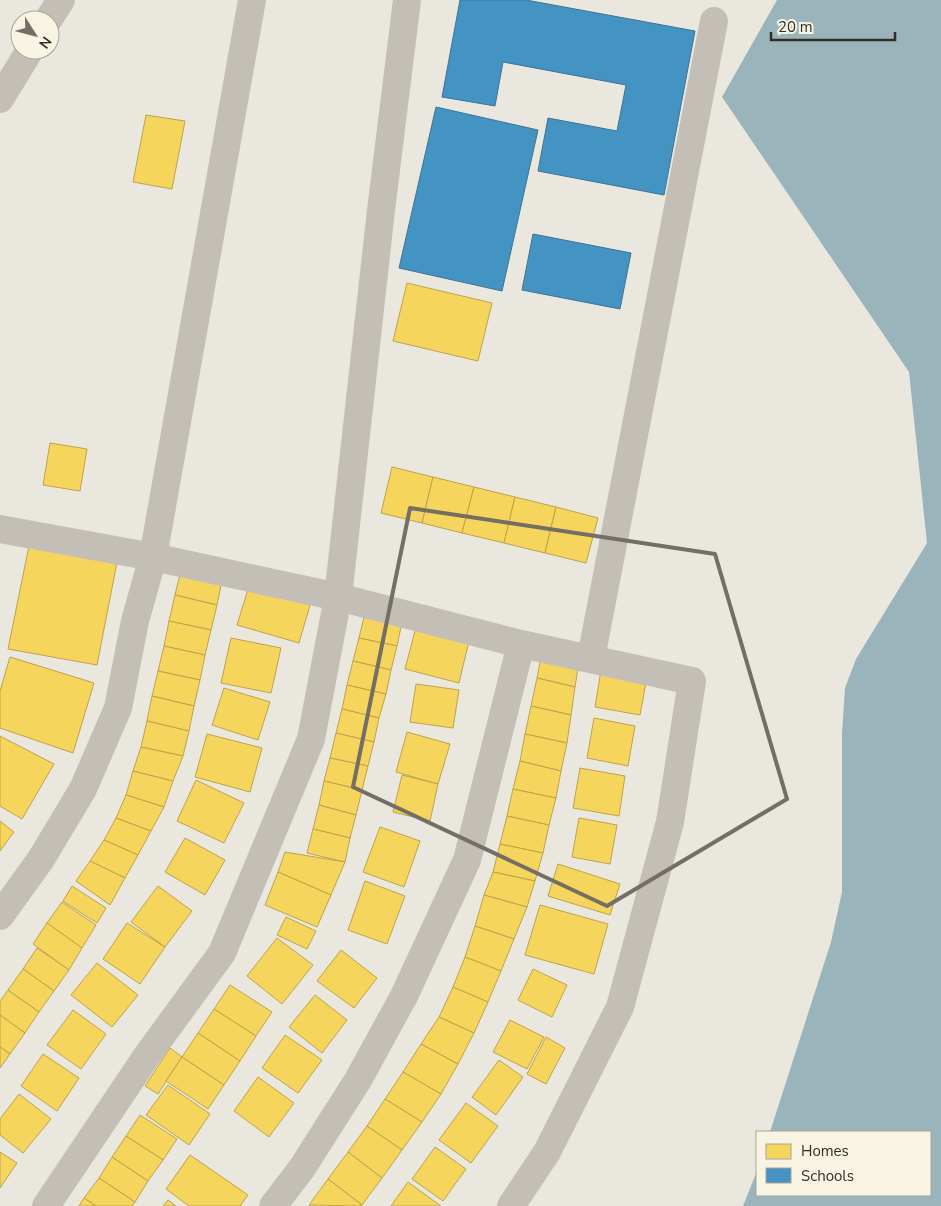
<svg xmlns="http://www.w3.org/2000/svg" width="941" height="1206" font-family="'Nunito Sans',sans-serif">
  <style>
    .water { fill: #9ab4bc }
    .homes { fill: #f6d55c; stroke: #bca34c }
    .schools { fill: #4393c3; stroke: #3e7494 }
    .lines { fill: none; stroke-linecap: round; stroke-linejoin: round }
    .minor { stroke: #c3bfb7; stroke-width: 28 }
    .marked { fill: none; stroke: #736e66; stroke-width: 4; stroke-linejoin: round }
  </style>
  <rect width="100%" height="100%" fill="#eae8de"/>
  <polygon class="water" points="777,0 941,0 941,1206 743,1206 757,1171 757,1195 930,1195 930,1132 770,1132 831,942 842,892 842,733 845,688 856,659 927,543 909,372 722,97"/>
  <g class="homes">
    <polygon points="146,115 185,121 172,189 133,182"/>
    <polygon points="407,283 492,303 478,361 393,341"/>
    <polygon points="50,443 87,449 80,491 43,485"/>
    <polygon points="392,467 433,477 422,523 381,513"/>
    <polygon points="433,477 474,487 462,533 422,523"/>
    <polygon points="474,487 515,497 504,543 462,533"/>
    <polygon points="515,497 556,507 545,553 504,543"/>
    <polygon points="556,507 598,518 586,563 545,553"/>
    <polygon points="31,536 119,552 97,665 8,649"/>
    <polygon points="181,570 222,580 217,605 175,595"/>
    <polygon points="249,586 310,605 299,643 237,625"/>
    <polygon points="175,595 217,605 211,630 169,621"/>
    <polygon points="365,613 402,622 397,646 359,638"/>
    <polygon points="169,621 211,630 205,655 164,646"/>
    <polygon points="416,627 469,641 459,683 405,669"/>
    <polygon points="231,638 281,648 271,693 221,683"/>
    <polygon points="359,638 397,646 391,670 353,661"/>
    <polygon points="164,646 205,655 200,680 158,671"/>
    <polygon points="543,646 580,655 575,687 537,678"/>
    <polygon points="10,657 94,683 73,753 0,728 0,691"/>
    <polygon points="353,661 391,670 386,694 347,685"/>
    <polygon points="601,670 647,677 640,715 595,707"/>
    <polygon points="158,671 200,680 194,706 152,696"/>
    <polygon points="537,678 575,687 571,715 531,706"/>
    <polygon points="416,684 459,690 453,728 410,722"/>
    <polygon points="347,685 386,694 379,718 342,709"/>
    <polygon points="224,688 270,702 258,740 212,725"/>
    <polygon points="152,696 194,706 189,731 147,721"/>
    <polygon points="531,706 571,715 567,743 525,734"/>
    <polygon points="342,709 379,718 374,742 336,733"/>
    <polygon points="594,718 635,726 628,766 587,758"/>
    <polygon points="147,721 189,731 183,756 141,747"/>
    <polygon points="407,732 450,744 438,784 396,772"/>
    <polygon points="336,733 374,742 368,766 330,758"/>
    <polygon points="207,734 262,748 250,792 195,777"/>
    <polygon points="525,734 567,743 561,771 520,761"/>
    <polygon points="0,736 54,764 22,819 0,806"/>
    <polygon points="141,747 183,756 173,781 133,771"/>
    <polygon points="330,758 368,766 362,790 324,781"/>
    <polygon points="520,761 561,771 556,798 513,789"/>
    <polygon points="580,768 625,776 619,816 573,808"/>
    <polygon points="133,771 173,781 164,807 126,795"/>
    <polygon points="402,775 438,784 430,821 393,812"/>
    <polygon points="196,780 244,803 224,843 177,821"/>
    <polygon points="324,781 362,790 356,815 319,805"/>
    <polygon points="513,789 556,798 549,825 507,816"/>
    <polygon points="126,795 164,807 151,831 116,818"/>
    <polygon points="319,805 356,815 350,838 313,829"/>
    <polygon points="507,816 549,825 543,853 500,844"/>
    <polygon points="116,818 151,831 138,855 104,840"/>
    <polygon points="579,818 617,825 610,864 572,857"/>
    <polygon points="0,821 14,832 0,851"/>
    <polygon points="380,827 420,841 404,887 363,872"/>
    <polygon points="313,829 350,838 345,862 307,853"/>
    <polygon points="185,838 225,860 205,895 165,872"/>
    <polygon points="104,840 138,855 125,878 90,861"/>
    <polygon points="500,844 543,853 535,881 493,872"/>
    <polygon points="285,852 345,862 331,895 278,872"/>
    <polygon points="90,861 125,878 110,905 76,881"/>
    <polygon points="558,864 620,884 610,915 548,896"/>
    <polygon points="278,872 331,895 317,927 265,905"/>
    <polygon points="493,872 535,881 527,907 484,895"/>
    <polygon points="365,881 405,896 387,944 348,930"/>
    <polygon points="72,886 106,908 97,923 63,901"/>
    <polygon points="158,886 192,911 165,947 131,922"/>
    <polygon points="484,895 527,907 514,939 475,926"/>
    <polygon points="62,902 96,925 82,948 47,923"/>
    <polygon points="540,905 608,924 594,974 525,955"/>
    <polygon points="286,917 316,931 307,949 277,935"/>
    <polygon points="47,923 82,948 69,970 33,944"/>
    <polygon points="127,923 165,947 140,984 103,959"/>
    <polygon points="475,926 514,939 501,971 465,957"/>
    <polygon points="277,938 313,965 282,1004 247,976"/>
    <polygon points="37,948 69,970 54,991 23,969"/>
    <polygon points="341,950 377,978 354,1008 317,981"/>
    <polygon points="465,957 501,971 488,1002 453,987"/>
    <polygon points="97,963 138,995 112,1027 71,995"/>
    <polygon points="23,969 54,991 39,1012 8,990"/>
    <polygon points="533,969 567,985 552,1017 518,1000"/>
    <polygon points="230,985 272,1012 256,1036 214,1009"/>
    <polygon points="453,987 488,1002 474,1033 439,1017"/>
    <polygon points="8,990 39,1012 25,1033 0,1015 0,1001"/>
    <polygon points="315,995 347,1020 322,1053 289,1027"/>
    <polygon points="214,1009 256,1036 240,1061 198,1033"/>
    <polygon points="73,1010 106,1034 81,1069 47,1045"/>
    <polygon points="0,1015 25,1033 10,1054 0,1047"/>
    <polygon points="439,1017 474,1033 458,1064 421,1044"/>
    <polygon points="510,1020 544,1037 527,1069 493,1052"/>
    <polygon points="198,1033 240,1061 224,1085 182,1057"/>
    <polygon points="285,1035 322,1060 298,1093 262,1068"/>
    <polygon points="546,1037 565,1048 546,1084 527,1074"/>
    <polygon points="421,1044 458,1064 441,1094 403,1072"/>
    <polygon points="0,1047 10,1054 0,1068"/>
    <polygon points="170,1048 182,1057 158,1094 145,1086"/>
    <polygon points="43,1054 79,1078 57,1111 21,1086"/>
    <polygon points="182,1057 224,1085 208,1109 166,1081"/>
    <polygon points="499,1060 523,1077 496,1115 472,1097"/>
    <polygon points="403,1072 441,1094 422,1122 385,1099"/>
    <polygon points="258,1077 294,1103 269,1137 234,1111"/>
    <polygon points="168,1085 210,1114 189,1145 146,1115"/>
    <polygon points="19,1094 51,1119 23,1153 0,1135 0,1119"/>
    <polygon points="385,1099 422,1122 402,1150 367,1126"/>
    <polygon points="466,1103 498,1126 471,1163 439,1140"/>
    <polygon points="140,1115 177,1139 163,1160 126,1136"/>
    <polygon points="367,1126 402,1150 382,1178 348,1152"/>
    <polygon points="126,1136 163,1160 148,1181 112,1157"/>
    <polygon points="435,1147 466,1169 443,1201 412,1179"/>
    <polygon points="0,1152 17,1163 0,1188"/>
    <polygon points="348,1152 382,1178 362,1205 328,1179"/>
    <polygon points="190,1155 248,1195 240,1206 189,1206 166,1189"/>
    <polygon points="112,1157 148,1181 135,1202 99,1178"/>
    <polygon points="99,1178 135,1202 132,1206 96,1206 84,1198"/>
    <polygon points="328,1179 362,1205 361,1206 309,1205"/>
    <polygon points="408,1182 441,1206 391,1206"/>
    <polygon points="84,1198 96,1206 79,1206"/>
    <polygon points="168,1200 176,1206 163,1206"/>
  </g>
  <g class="schools">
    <polygon points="460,0 526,0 695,31 664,195 538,171 548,118 617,131 626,85 503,62 495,106 442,97"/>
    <polygon points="436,107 538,130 502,291 399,268"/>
    <polygon points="533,234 631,253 620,309 522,290"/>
  </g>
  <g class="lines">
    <g class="minor">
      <polyline points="48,20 61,0"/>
      <polyline points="0,99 30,50"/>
      <polyline points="0,529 153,557 338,597 521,644 692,681 670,822 620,1007 547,1152 511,1206"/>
      <polyline points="591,658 714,21"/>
      <polyline points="0,916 41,859 83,789 118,708 135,621 153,557 252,0"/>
      <polyline points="46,1206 146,1057 222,953 311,739 338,597 381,210 407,0"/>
      <polyline points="273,1206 302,1168 358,1080 404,996 467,860 521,644"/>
    </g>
  </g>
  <path class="marked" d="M 410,508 L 715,554 L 787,799 L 607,906 L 353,787 Z"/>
  <rect x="756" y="1131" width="175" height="65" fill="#f8f4e4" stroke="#a9a498"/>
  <rect x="766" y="1144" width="25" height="15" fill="#f6d55c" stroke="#a9a498"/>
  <text x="801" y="1156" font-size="15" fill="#332d26">Homes</text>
  <rect x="766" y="1168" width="25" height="15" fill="#4393c3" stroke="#a9a498"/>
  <text x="801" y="1181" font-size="15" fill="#332d26">Schools</text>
  <g transform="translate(35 35) rotate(126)"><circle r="24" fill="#f8f4e4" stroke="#a9a498"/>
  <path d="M0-4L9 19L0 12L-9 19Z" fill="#736e66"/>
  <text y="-8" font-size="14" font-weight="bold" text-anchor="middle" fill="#332d26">N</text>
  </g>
  <path d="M771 32v8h124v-8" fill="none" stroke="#332d26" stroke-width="2.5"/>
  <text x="778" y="32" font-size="15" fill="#332d26" stroke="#f8f4e4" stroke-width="4" paint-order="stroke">20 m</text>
</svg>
